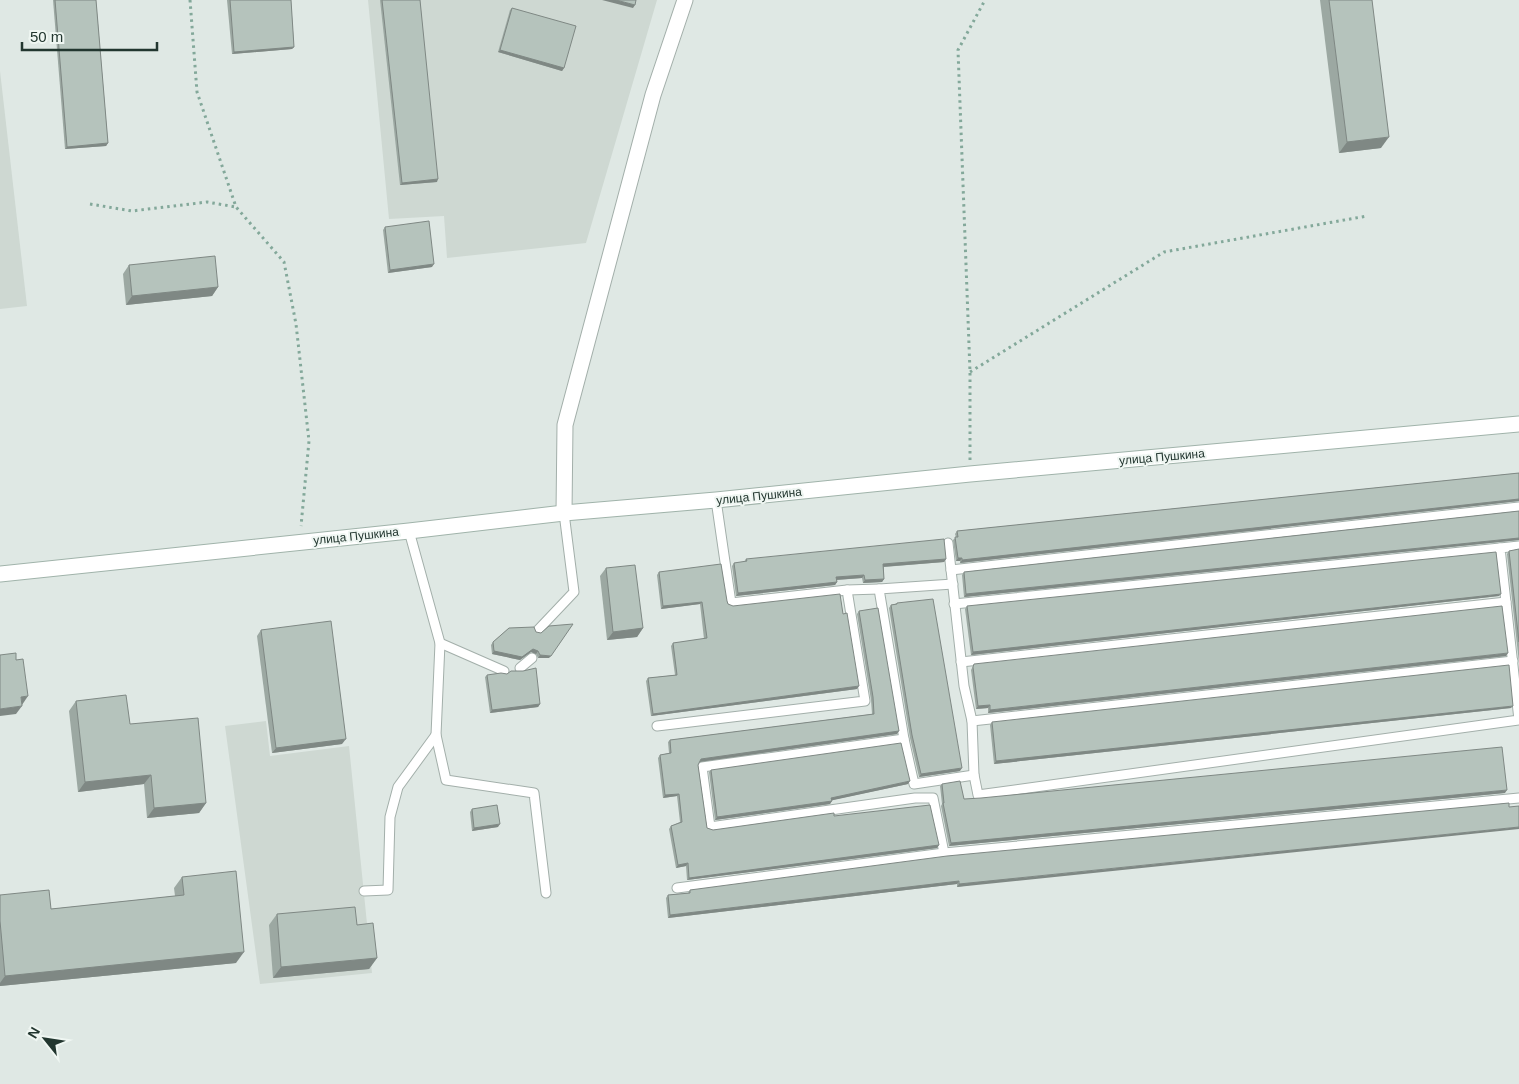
<svg xmlns="http://www.w3.org/2000/svg" width="1519" height="1084" font-family="Helvetica,sans-serif">
  <style>
    .built { fill: #ced8d2 }
    .lines { fill: none; stroke-linecap: round; stroke-linejoin: round }
    .service-casing { stroke: #a3afaa; stroke-width: 11 }
    .minor-casing { stroke: #a3afaa; stroke-width: 17 }
    .secondary-casing { stroke: #a0b3aa; stroke-width: 17 }
    .path { stroke: #83a89a; stroke-width: 3; stroke-dasharray: 2.5 4; stroke-linecap: butt }
    .service { stroke: #fff; stroke-width: 9 }
    .minor { stroke: #fff; stroke-width: 15 }
    .secondary { stroke: #fff; stroke-width: 15 }
    .wall { fill: #9ca8a2 }
    .shaded-wall { fill: #7f8884 }
    .building { fill: #b5c3bc; stroke: #7f8884 }
    .labels { text-anchor: middle; dominant-baseline: central; stroke-width: 4; stroke-linejoin: round; paint-order: stroke }
    .street-label { font-size: 12px; fill: #22362f; stroke: #eff6f2 }
  </style>
  <rect width="100%" height="100%" fill="#dfe8e4"/>
  <g class="built">
    <polygon points="368,0 657,0 586,243 447,258 444,216 389,219"/>
    <polygon points="0,71 27,306 0,309"/>
    <polygon points="266,721 270,756 349,746 372,973 260,984 225,726"/>
  </g>
  <g class="lines">
    <defs>
      <g id="service">
        <polyline points="409,531 440,643 436,735 446,780 534,793 546,893"/>
        <polyline points="948,543 964,686 972,721 974,775 978,795 1519,720 1500,548 1519,546"/>
        <polyline points="951,570 1519,507"/>
        <polyline points="953,584 879,589 904,739 914,784 974,775"/>
        <polyline points="847,590 879,589"/>
        <polyline points="954,604 1500,548"/>
        <polyline points="538,630 574,592 564,513"/>
        <polyline points="440,643 504,671"/>
        <polyline points="961,662 1506,602"/>
        <polyline points="520,668 532,658"/>
        <polyline points="972,721 1513,661"/>
        <polyline points="657,726 865,701 847,590 731,603 716,500"/>
        <polyline points="904,739 702,767 710,827 915,798 933,798 944,853"/>
        <polyline points="677,888 944,853 1519,798"/>
        <polyline points="364,891 388,890 390,817 398,787 436,735"/>
      </g>
      <polyline id="minor" points="564,513 565,425 653,95 685,0"/>
      <polyline id="secondary" points="0,574 409,531 564,513 716,500 970,474 1519,424"/>
    </defs>
    <use href="#service" class="service-casing"/>
    <use href="#minor" class="minor-casing"/>
    <use href="#secondary" class="secondary-casing"/>
    <g class="path">
      <polyline points="190,0 197,92 236,207 284,262 296,324 309,441 301,526"/>
      <polyline points="90,204 132,211 207,202 236,207"/>
      <polyline points="970,372 1164,252 1367,216"/>
      <polyline points="970,460 970,372 958,50 985,0"/>
    </g>
    <use href="#service" class="service"/>
    <use href="#minor" class="minor"/>
    <use href="#secondary" class="secondary"/>
  </g>
  <g class="wall">
    <polygon points="53,0 96,0 108,143 106,146 65,149"/>
    <polygon points="227,0 291,0 294,47 292,49 232,54"/>
    <polygon points="380,0 420,0 437,182 400,185"/>
    <polygon points="1320,0 1372,0 1381,148 1339,153"/>
    <polygon points="512,8 564,68 562,71 498,52 510,10"/>
    <polygon points="385,227 432,267 388,273 383,230"/>
    <polygon points="129,265 218,287 212,296 126,305 123,274"/>
    <polygon points="1519,473 1519,501 960,563 960,561 956,561 953,540 956,537 955,534 957,531"/>
    <polygon points="1519,511 1519,540 964,597 962,575 964,572"/>
    <polygon points="1519,549 1519,663 1507,554 1509,551"/>
    <polygon points="746,559 946,559 944,562 884,567 884,579 882,582 863,583 862,578 837,580 837,582 835,585 736,596 732,566 734,563 744,562"/>
    <polygon points="606,568 643,628 637,637 607,640 600,576"/>
    <polygon points="659,572 727,601 728,604 857,689 651,716 646,681 648,678 675,675 671,646 673,643 704,639 700,604 661,609 657,575"/>
    <polygon points="1499,596 971,655 965,609 967,606"/>
    <polygon points="897,603 960,771 919,777 910,738 889,608 891,605 895,604"/>
    <polygon points="859,611 897,734 699,762 698,765 707,828 713,830 834,816 939,845 937,848 687,880 686,866 676,868 669,829 671,826 680,822 677,796 663,798 658,758 660,755 669,753 668,742 670,740 872,714 871,700 857,614"/>
    <polygon points="509,628 549,658 538,658 536,654 531,652 520,660 492,654 491,645 493,642"/>
    <polygon points="261,630 342,744 272,753 257,636"/>
    <polygon points="1506,656 988,713 988,708 976,709 971,670 974,664"/>
    <polygon points="487,675 540,704 538,707 490,713 485,677"/>
    <polygon points="76,701 130,724 206,803 199,813 147,818 144,784 78,792 69,711"/>
    <polygon points="1511,708 994,764 990,725 992,722"/>
    <polygon points="711,770 908,784 832,800 830,804 715,820 709,772"/>
    <polygon points="942,784 964,799 1505,793 949,846 941,806 942,804 940,786"/>
    <polygon points="1509,803 957,887 957,884 668,918 666,898 668,895 688,893 690,890"/>
    <polygon points="472,809 498,827 472,831 470,812"/>
    <polygon points="182,877 236,963 0,986 0,895 51,909 175,896 174,888"/>
    <polygon points="277,914 357,925 377,958 369,969 273,978 269,925"/>
  </g>
  <g class="shaded-wall">
    <polygon points="602,0 616,0 635,5 633,8"/>
    <polygon points="294,47 292,49 232,54 234,52"/>
    <polygon points="500,50 564,68 562,71 498,52"/>
    <polygon points="1389,137 1381,148 1339,153 1347,142"/>
    <polygon points="108,143 106,146 65,149 67,147"/>
    <polygon points="438,179 437,182 400,185 402,183"/>
    <polygon points="434,264 432,267 388,273 390,270"/>
    <polygon points="218,287 212,296 126,305 132,296"/>
    <polygon points="1519,499 1519,501 960,563 962,560"/>
    <polygon points="1519,538 1519,540 964,597 966,594"/>
    <polygon points="958,558 962,558 960,561 956,561"/>
    <polygon points="946,559 944,562 881,567 883,564"/>
    <polygon points="864,575 862,578 834,580 836,577"/>
    <polygon points="884,579 882,582 863,583 865,580"/>
    <polygon points="837,582 835,585 736,596 738,593"/>
    <polygon points="1501,594 1499,596 971,655 973,652"/>
    <polygon points="702,602 700,604 661,609 663,606"/>
    <polygon points="643,628 637,637 607,640 613,632"/>
    <polygon points="533,649 538,651 536,654 531,652 520,660 492,654 494,651"/>
    <polygon points="1508,653 1506,656 988,713 990,710"/>
    <polygon points="540,655 551,656 549,658 538,658"/>
    <polygon points="859,686 857,689 651,716 653,714"/>
    <polygon points="28,696 22,705 21,697"/>
    <polygon points="540,704 538,707 490,713 492,710"/>
    <polygon points="990,705 988,708 976,709 978,706"/>
    <polygon points="22,706 16,714 0,716 0,709"/>
    <polygon points="1513,706 1511,708 994,764 996,761"/>
    <polygon points="899,731 897,734 699,762 701,759"/>
    <polygon points="346,739 342,744 272,753 276,748"/>
    <polygon points="962,768 960,771 919,777 921,774"/>
    <polygon points="151,775 144,784 78,792 85,782"/>
    <polygon points="910,781 908,784 829,801 831,798"/>
    <polygon points="1507,790 1505,793 949,846 951,843"/>
    <polygon points="679,794 677,796 663,798 665,795"/>
    <polygon points="832,801 830,804 715,820 717,817"/>
    <polygon points="206,803 199,813 147,818 154,808"/>
    <polygon points="500,824 498,827 472,831 474,828"/>
    <polygon points="1519,827 1519,829 957,887 959,884"/>
    <polygon points="939,845 937,848 687,880 689,878"/>
    <polygon points="688,863 686,866 676,868 678,865"/>
    <polygon points="959,881 957,884 668,918 670,915"/>
    <polygon points="244,952 236,963 0,986 0,983 5,976"/>
    <polygon points="377,958 369,969 273,978 281,967"/>
  </g>
  <g class="building">
    <polygon points="55,0 96,0 108,143 67,147"/>
    <polygon points="230,0 291,0 294,47 234,52"/>
    <polygon points="382,0 420,0 438,179 402,183"/>
    <polygon points="616,0 636,0 635,5"/>
    <polygon points="1329,0 1372,0 1389,137 1347,142"/>
    <polygon points="512,8 576,26 564,68 500,50"/>
    <polygon points="429,221 434,264 390,270 385,227"/>
    <polygon points="215,256 218,287 132,296 129,265"/>
    <polygon points="1519,473 1519,499 962,560 962,558 958,558 955,537 958,537 957,531"/>
    <polygon points="1519,511 1519,538 966,594 964,572"/>
    <polygon points="944,539 946,559 883,564 884,579 865,580 864,575 836,577 837,582 738,593 734,563 747,561 746,559"/>
    <polygon points="1519,549 1519,642 1509,551"/>
    <polygon points="1496,552 1501,594 973,652 967,606"/>
    <polygon points="721,564 727,601 728,604 733,606 840,594 843,614 847,613 859,686 653,714 648,678 677,675 673,643 707,638 702,602 663,606 659,572"/>
    <polygon points="635,565 643,628 613,632 606,568"/>
    <polygon points="933,599 962,768 921,774 912,735 891,605 897,604 897,603"/>
    <polygon points="1502,606 1508,653 990,710 990,705 978,706 973,667 974,664"/>
    <polygon points="878,608 899,731 701,759 698,765 707,828 713,830 834,813 834,816 930,805 939,845 689,878 688,863 678,865 671,826 682,822 679,794 665,795 660,755 671,753 670,740 874,714 873,697 859,611"/>
    <polygon points="331,621 346,739 276,748 261,630"/>
    <polygon points="573,624 551,656 540,655 538,651 533,649 522,657 494,651 493,642 509,628 534,627 536,632 541,633 549,626"/>
    <polygon points="16,653 16,660 23,659 28,696 21,697 22,706 0,709 0,655"/>
    <polygon points="1509,665 1513,706 996,761 992,722"/>
    <polygon points="536,668 540,704 492,710 487,675 501,673 507,674 511,671 523,671"/>
    <polygon points="126,695 130,724 198,718 206,803 154,808 151,775 85,782 76,701"/>
    <polygon points="901,743 910,781 831,798 832,801 717,817 711,770"/>
    <polygon points="1502,747 1507,790 951,843 943,803 944,803 942,784 960,781 964,799 981,798"/>
    <polygon points="1509,803 1509,807 1519,806 1519,827 959,884 959,881 670,915 668,895 690,893 690,890 947,856"/>
    <polygon points="497,805 500,824 474,828 472,809"/>
    <polygon points="236,871 244,952 5,976 0,921 0,895 49,890 51,909 184,895 182,877"/>
    <polygon points="355,907 357,925 373,923 377,958 281,967 277,914"/>
  </g>
  <g class="labels">
    <g class="street-label">
      <text transform="translate(1162 457) rotate(-5)">улица Пушкина</text>
      <text transform="translate(759 496) rotate(-6)">улица Пушкина</text>
      <text transform="translate(356 536) rotate(-6)">улица Пушкина</text>
    </g>
  </g>
  <g transform="translate(45 1039) rotate(300)" stroke="#eff6f2" stroke-width="4" paint-order="stroke">
  <path d="M0-4L9 19L0 12L-9 19Z" fill="#22362f"/>
  <text y="-8" font-size="14" font-weight="bold" text-anchor="middle" fill="#22362f">N</text>
  </g>
  <path d="M22 42v8h135v-8" fill="none" stroke="#22362f" stroke-width="2.5"/>
  <text x="30" y="42" font-size="15" fill="#22362f" stroke="#eff6f2" stroke-width="4" paint-order="stroke">50 m</text>
</svg>
